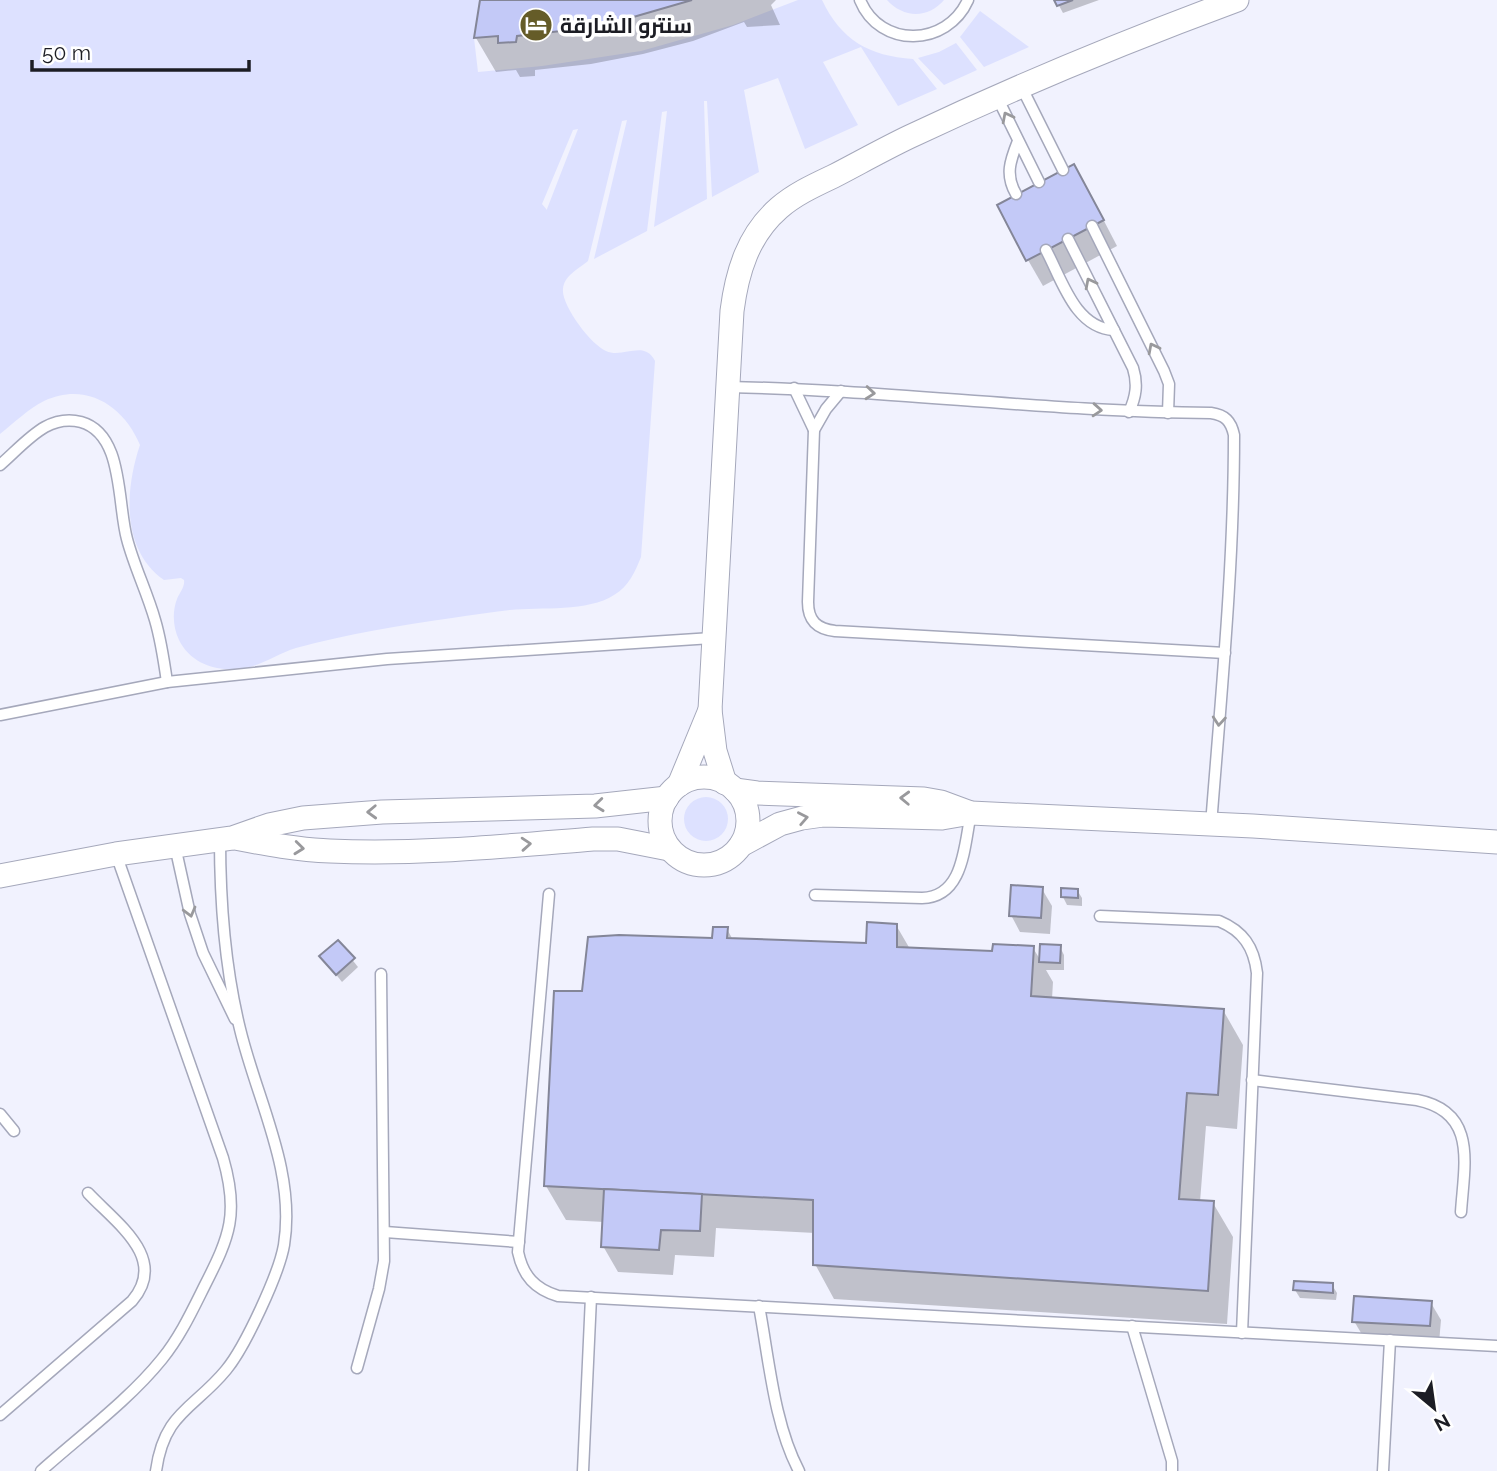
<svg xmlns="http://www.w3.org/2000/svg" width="1497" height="1471" font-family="Raleway,Cairo,sans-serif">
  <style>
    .green { fill: #dde1ff; fill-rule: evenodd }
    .shadow { fill: #0003 }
    .building { fill: #c3c9f7; stroke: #848698; stroke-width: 2 }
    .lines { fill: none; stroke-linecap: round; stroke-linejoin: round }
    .lane-casing { stroke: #a5a8bb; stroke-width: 13 }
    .street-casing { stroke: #a5a8bb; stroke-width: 25 }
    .lane { stroke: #fff; stroke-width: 10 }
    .street { stroke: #fff; stroke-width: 23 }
    .oneway { stroke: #99999c }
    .labels { text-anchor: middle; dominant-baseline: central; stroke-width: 7; stroke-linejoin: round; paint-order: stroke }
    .poi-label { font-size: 21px; font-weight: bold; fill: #1c1d24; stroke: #fff; text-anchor: start }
  </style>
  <rect width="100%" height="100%" fill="#f1f2fe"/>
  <g class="green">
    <path d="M 0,0 L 480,0 L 474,38 L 478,72 L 542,66 L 641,51 L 733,25 L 798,0 L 822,0 C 841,40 869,56 913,59 L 937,89 L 898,106 L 861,47 L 823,62 L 858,125 L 805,149 L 778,78 L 744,90 L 759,172 L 712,197 L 707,101 L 704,101 L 707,199 L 654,227 L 667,111 L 662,112 L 647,231 L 594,259 L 627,120 L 622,121 L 588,261 C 578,269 564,276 563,289 C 561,305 591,345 606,351 C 623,359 644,339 655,361 L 641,557 C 635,572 629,586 614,595 C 588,612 541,607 510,610 C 491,612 472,615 452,618 C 401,625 347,634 296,648 C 276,654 259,668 237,669 C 213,671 190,662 179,640 C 173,627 172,612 177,599 C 180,592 185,587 184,580 L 181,578 L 164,580 C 121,550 125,489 140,445 C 124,406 86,381 44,401 C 28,409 14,423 0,434 ZM 578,129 L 547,209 L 547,210 L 542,204 L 573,130 Z"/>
    <path d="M 887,0 L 944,0 C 928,19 903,18 887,0 Z"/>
    <polygon points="980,11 1029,47 984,67 960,37"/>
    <polygon points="956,43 977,70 944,85 918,58 939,52"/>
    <circle cx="706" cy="819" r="22"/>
  </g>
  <g class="shadow">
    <polygon points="482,0 776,0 771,5 780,25 747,27 744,22 693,41 643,54 591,64 535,70 535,76 520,77 516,70 496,72 476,38"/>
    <polygon points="1056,0 1099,0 1063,13"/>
    <polygon points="1089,192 1117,246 1043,286 1028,260"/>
    <polygon points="1042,889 1052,906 1050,934 1020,932 1011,915"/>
    <polygon points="1077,890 1082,898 1082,906 1067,905 1063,897"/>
    <polygon points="896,925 910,949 994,953 1033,948 1041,961 1060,947 1064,955 1064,970 1046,970 1053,982 1052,999 1223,1010 1243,1045 1237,1129 1206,1126 1200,1202 1213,1203 1233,1237 1227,1324 834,1299 815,1264 815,1233 716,1228 714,1257 675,1255 673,1275 618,1272 603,1246 604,1222 566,1220 546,1186 584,993 714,940 727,929 733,940 868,945"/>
    <polygon points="338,942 358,967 342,982 322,957"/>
    <polygon points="1332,1285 1337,1293 1336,1300 1300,1298 1295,1290"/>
    <polygon points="1431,1303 1441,1320 1439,1343 1364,1338 1354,1321"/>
  </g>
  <g class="building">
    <polygon points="480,0 692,0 623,20 570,30 517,36 516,42 498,43 498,36 474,38"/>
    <polygon points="1054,0 1073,0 1057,6"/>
    <polygon points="1074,164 1104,220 1026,261 997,205"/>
    <polygon points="1011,885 1043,887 1041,918 1009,916"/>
    <polygon points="1061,888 1078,889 1078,898 1061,897"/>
    <polygon points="867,922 897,924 897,947 992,951 993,944 1034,946 1031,996 1224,1009 1218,1095 1187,1093 1179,1199 1214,1201 1208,1291 813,1265 813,1200 544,1186 554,991 582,991 588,937 619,935 712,938 713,927 728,927 727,938 866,943"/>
    <polygon points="338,940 355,958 336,975 319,956"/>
    <polygon points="1040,944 1061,945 1060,963 1039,962"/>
    <polygon points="604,1189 702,1194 700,1231 661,1230 659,1250 601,1247"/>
    <polygon points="1294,1281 1333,1283 1333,1293 1293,1290"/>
    <polygon points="1354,1296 1432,1301 1430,1326 1352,1322"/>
  </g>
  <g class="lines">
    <defs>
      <g id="lane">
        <path d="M 860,0 C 880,49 947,47 968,0"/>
        <polyline points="1021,86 1063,170"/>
        <polyline points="997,97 1039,182"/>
        <path d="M 1016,194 C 1005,175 1010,161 1018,141"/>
        <polyline points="1092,226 1164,371 1169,384 1168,413"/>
        <path d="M 1068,239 L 1133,368 C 1138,384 1136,397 1129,412"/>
        <path d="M 1046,250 C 1062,280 1075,328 1114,330"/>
        <path d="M 729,387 C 890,390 1050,412 1211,413 C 1225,415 1231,421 1234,435 C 1234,565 1221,696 1211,825"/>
        <polyline points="794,388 814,430"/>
        <path d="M 841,391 L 826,409 L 814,430 L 808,602 C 808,621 817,629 835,631 L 1225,653"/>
        <path d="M 0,465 C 14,453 29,436 45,427 C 56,421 69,419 81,422 C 124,434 117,503 127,539 C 134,566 147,592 155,620 C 161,640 164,661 167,682"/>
        <polyline points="0,715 167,682 387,659 712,638"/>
        <polyline points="175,846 190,914 203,953 235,1019"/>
        <path d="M 549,894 L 518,1252 C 523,1276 535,1289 558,1296 L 1497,1346"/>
        <path d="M 815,895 L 922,898 C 964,897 964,846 971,813"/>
        <path d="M 1100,916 L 1219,921 C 1243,931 1254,947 1257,973 L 1242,1333"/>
        <path d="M 1252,1080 L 1417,1100 C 1478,1112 1464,1165 1461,1212"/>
        <polyline points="0,1114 14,1131"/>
        <polyline points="385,1232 519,1242"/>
        <path d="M 759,1306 C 769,1359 774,1424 799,1471"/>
        <polyline points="1132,1326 1172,1461 1172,1471"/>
        <polyline points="357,1368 379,1289 384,1261 381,974"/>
        <path d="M 0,1415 L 132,1301 C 169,1258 116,1223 88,1193"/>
        <path d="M 41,1471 C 80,1436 129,1400 162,1359 C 180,1337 192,1311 205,1285 C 230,1236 239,1213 223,1158 L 116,854"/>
        <path d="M 156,1471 C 164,1412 194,1409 226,1370 C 245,1347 279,1274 284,1245 C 296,1171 257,1100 240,1029 C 225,968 220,902 220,839"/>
        <polyline points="583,1471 591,1297"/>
        <polyline points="1383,1471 1390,1340"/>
      </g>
      <g id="street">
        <circle cx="704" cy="821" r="44"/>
        <path d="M 725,783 L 715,751 L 710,710 L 732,311 C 737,272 748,235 779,208 C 795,194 815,185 834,176 C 859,163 884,149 909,137 C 1017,86 1126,41 1237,0"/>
        <polyline points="679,785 710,710"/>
        <polyline points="735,790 757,793 924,799 941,802 968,812"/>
        <path d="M 235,838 C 266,844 298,850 330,851 C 418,855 506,846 593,839 L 618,839 L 669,849"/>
        <polyline points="741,845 780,824 802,818 823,815 942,818 971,813 1253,826 1497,842"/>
        <polyline points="0,876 116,854 232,838 269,825 303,818 382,812 595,806 667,798"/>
      </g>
    </defs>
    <use href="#lane" class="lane-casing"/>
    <use href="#street" class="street-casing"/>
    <use href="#lane" class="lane"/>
    <use href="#street" class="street"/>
  </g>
  <defs><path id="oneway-chevron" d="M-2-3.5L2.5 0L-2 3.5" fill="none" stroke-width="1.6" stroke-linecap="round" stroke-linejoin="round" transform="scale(1.75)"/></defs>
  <g class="oneway">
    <use href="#oneway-chevron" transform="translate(1007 117) rotate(-117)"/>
    <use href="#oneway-chevron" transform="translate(1090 283) rotate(-117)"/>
    <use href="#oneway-chevron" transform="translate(1153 348) rotate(-117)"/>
    <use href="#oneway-chevron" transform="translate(870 393) rotate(5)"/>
    <use href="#oneway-chevron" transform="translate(1097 410) rotate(4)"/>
    <use href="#oneway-chevron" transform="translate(1219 721) rotate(95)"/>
    <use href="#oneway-chevron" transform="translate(905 798) rotate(-178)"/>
    <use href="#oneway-chevron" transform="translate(599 805) rotate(174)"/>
    <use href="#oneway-chevron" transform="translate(372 812) rotate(178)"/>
    <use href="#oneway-chevron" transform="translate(803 818) rotate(-11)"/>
    <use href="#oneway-chevron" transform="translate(526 844) rotate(-4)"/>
    <use href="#oneway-chevron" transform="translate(299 848) rotate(6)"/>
    <use href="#oneway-chevron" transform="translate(190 912) rotate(75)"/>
  </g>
  <defs>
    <symbol id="hotel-disc" viewBox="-11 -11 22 22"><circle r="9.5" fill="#655c28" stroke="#fff"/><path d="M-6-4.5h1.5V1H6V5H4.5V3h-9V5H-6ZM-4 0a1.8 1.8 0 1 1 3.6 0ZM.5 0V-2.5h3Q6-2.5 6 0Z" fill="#fff"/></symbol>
  </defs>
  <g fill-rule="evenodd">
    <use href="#hotel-disc" x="517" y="6" width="38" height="38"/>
  </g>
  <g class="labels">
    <g class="poi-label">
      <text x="560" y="25">سنترو الشارقة</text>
    </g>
  </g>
  <g transform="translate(1434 1408) rotate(151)" stroke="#ffffff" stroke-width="5" paint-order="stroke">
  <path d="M0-5L12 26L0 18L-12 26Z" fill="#1c1d24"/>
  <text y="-10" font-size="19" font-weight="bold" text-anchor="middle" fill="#1c1d24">N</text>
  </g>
  <path d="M32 60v10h217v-10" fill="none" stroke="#1c1d24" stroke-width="3.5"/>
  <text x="42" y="60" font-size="21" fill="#1c1d24" stroke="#ffffff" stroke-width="5" paint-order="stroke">50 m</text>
</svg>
